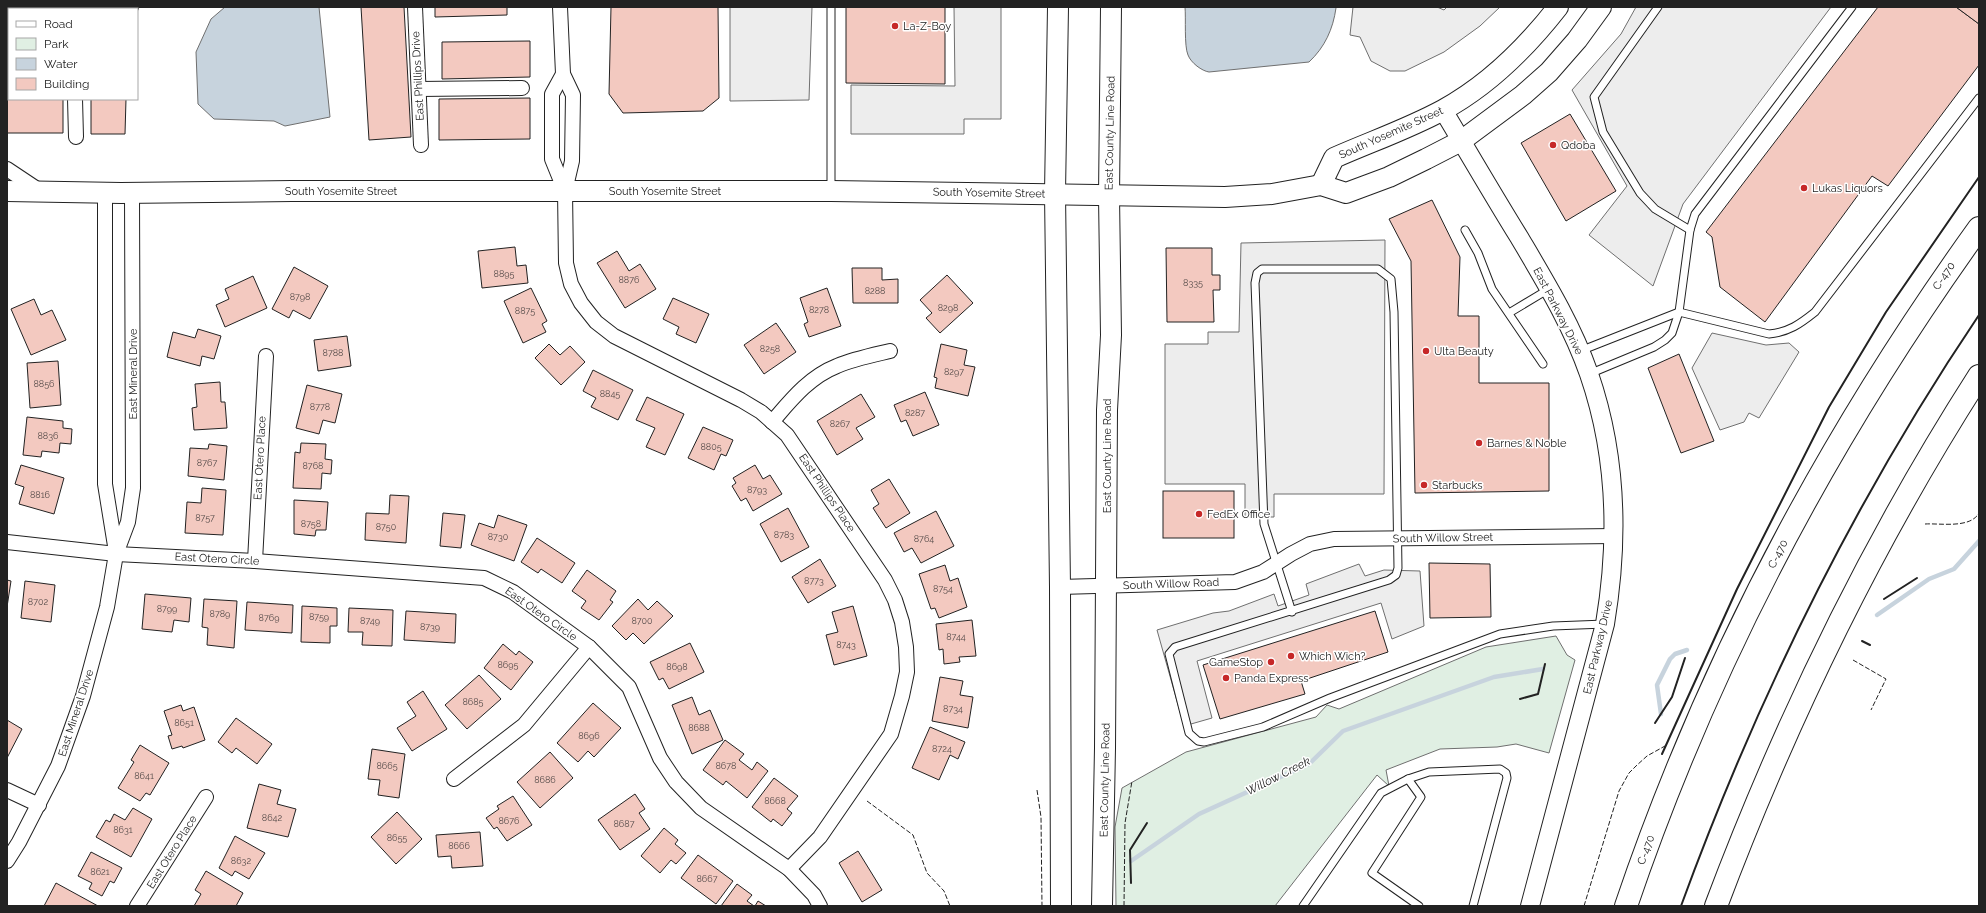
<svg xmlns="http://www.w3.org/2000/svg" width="1986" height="913" font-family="Raleway,sans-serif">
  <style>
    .green { fill: #e0efe3; stroke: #6f6f6f }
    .parking { fill: #ededed; stroke: #6f6f6f }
    .water { fill: #c7d3dd; stroke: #6f6f6f }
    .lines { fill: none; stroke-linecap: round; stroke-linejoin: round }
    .stream { stroke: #c7d3dd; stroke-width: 4.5 }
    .building { fill: #f3c9c0; stroke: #222 }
    .service-casing { stroke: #222; stroke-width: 9 }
    .minor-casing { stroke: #222; stroke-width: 16 }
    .tertiary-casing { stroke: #222; stroke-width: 20 }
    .secondary-casing { stroke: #222; stroke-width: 22 }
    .motorway-casing { stroke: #222; stroke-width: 24 }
    .service { stroke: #fff; stroke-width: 7 }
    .minor { stroke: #fff; stroke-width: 14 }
    .tertiary { stroke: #fff; stroke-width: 18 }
    .secondary { stroke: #fff; stroke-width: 20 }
    .motorway { stroke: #fff; stroke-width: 22 }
    .fence { stroke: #222; stroke-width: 1; stroke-dasharray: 5 2; stroke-linecap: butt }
    .wall { stroke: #222; stroke-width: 2 }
    .poi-dot { fill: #c62828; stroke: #fff; stroke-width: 1.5 }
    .labels { text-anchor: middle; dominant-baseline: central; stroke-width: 3; stroke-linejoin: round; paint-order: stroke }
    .number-label { font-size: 9px; fill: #564c4a }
    .poi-label { font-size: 11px; fill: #222; stroke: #fff; text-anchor: start }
    .street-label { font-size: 11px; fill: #222; stroke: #fff }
    .water-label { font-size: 12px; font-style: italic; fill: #222; stroke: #fff }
  </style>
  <rect width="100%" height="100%" fill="#fff"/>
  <polygon class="green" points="1556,636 1567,655 1575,660 1549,753 1516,744 1497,747 1440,749 1386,770 1389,786 1377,775 1275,906 1116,906 1115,827 1122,788 1186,752 1316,717 1327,705 1339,709 1486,647"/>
  <g class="parking">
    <polygon points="730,7 812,7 809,100 730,101"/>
    <polygon points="954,7 1001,7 1001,119 964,119 964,134 851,134 851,85 955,86"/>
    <polygon points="1353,7 1437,7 1444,10 1447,7 1500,7 1480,26 1444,52 1405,71 1390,71 1371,61 1360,37 1350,35"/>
    <polygon points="1636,7 1831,7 1683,204 1653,286 1589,235 1627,186 1572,90 1621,34"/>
    <polygon points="1385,240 1384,494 1274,494 1274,517 1245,517 1245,484 1165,484 1165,344 1208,344 1208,332 1239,332 1241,243"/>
    <polygon points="1712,333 1766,345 1789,343 1799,352 1759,418 1749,413 1744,422 1720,430 1692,368"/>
    <polygon points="1359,564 1365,576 1384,570 1420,571 1424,626 1392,639 1381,603 1197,661 1212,718 1184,726 1157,630 1213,613 1229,611 1274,594 1278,606 1309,595 1306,584"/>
  </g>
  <g class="water">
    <polygon points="225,7 319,7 330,117 285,126 274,121 214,119 198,104 196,52 211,19"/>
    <path d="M 1185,7 L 1336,7 L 1336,8 C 1333,29 1325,47 1309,62 L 1209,72 C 1202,71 1191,63 1188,55 C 1184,46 1186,18 1185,7 Z"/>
  </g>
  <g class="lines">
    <g class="stream">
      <polyline points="1877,615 1929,579 1954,569 1979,541"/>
      <polyline points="1661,714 1657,685 1670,659 1675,654 1687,650"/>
      <polyline points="1131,861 1199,814 1309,764 1343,731 1494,677 1543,669"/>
    </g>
  </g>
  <g class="building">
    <polygon points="7,7 64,7 64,9 9,9 7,11"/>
    <polygon points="101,7 139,7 137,12 137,9 100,9"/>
    <polygon points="361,7 404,7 411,137 369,140"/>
    <polygon points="435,7 507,7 507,15 435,17"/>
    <polygon points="611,7 718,7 719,98 703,111 623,113 609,94"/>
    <polygon points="846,7 945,7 945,84 846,83"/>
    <polygon points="1878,7 1956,7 1979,24 1979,65 1888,186 1872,176 1765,322 1720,287 1712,237 1706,232"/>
    <polygon points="1956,7 1979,7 1979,24"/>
    <rect x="7" y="36" width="2" height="38"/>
    <polygon points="530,41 530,77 442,79 442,42"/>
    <polygon points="7,97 9,99 63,99 63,133 7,133"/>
    <polygon points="530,98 530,139 439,140 439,99"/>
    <polygon points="91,99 126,99 125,134 91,134"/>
    <polygon points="1570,114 1616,191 1566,221 1521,143"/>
    <polygon points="1432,200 1460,257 1458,316 1479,316 1479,383 1549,383 1549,491 1415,493 1411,261 1389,219"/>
    <polygon points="515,247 517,266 526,265 528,283 482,288 478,251"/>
    <polygon points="1166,248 1212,248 1212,275 1220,275 1220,290 1213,290 1214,322 1167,322"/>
    <polygon points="617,251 629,271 640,264 656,289 625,308 597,263"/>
    <polygon points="294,267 328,286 310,319 293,310 289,318 272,309"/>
    <polygon points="852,268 882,268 882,280 898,279 898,303 853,303"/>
    <polygon points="947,275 973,303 940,333 926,318 932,313 920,300"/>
    <polygon points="253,276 267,308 225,327 216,305 229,299 225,289"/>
    <polygon points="531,288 547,321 542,324 546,332 523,343 504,301"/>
    <polygon points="827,288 841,326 809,337 804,324 808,322 800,298"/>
    <polygon points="673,298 709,314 696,343 676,334 679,327 663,319"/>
    <polygon points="34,299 41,315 52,310 66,340 31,355 11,309"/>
    <polygon points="776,323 796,352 764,374 744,345"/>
    <polygon points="198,329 221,336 214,359 202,356 200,366 167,357 173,332 195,338"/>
    <polygon points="347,336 351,366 318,371 314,340"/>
    <polygon points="549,344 560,355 570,346 585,362 561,385 535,358"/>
    <polygon points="941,344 967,350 964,365 975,367 968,396 935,388 937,378 934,377"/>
    <polygon points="1679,354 1714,441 1681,453 1648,368"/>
    <polygon points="58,361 61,405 30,408 27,363"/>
    <polygon points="593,370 633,390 618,420 591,407 596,398 583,391"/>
    <polygon points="220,382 221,402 225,402 227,428 194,430 192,408 197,407 195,384"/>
    <polygon points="307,385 342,394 335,423 323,420 319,434 296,428"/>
    <polygon points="925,392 939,425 913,436 906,420 901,422 894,405"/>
    <polygon points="861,394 875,417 856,428 863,439 837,455 817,421"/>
    <polygon points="647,397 684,414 665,455 646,447 655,428 636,420"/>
    <polygon points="27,417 63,421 63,428 72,429 71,444 60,443 59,453 42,451 41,457 23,455"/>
    <polygon points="703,427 733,440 726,456 721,454 714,470 688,458"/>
    <polygon points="301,443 326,444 325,459 332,460 331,474 322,473 321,489 293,488 295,452 300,453"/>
    <polygon points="209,444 227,446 224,480 188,476 190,448 208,449"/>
    <polygon points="21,465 64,478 54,514 19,504 24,487 15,484"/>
    <polygon points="755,465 763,479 770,475 782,494 753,511 746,498 741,501 732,486 736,483 733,478"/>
    <polygon points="889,479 910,513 886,528 873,508 879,504 871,490"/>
    <polygon points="202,488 226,490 223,535 185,533 187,502 201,503"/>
    <rect x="1163" y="491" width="71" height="47"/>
    <polygon points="390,495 409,496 406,543 365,540 366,513 389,514"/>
    <polygon points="294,500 328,502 326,530 316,530 315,536 294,534"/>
    <polygon points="788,508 809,547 781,562 760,524"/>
    <polygon points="936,511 954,546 921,563 912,548 904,552 894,533"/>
    <polygon points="443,513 465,515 461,548 440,546"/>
    <polygon points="498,515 527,525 514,561 471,545 479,523 494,528"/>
    <polygon points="537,538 575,563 562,583 541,569 538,573 521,562"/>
    <polygon points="820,559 836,586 808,603 792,577"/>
    <polygon points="1429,563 1490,564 1491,617 1430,618"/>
    <polygon points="945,565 950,581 958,578 967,607 939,618 935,608 931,609 919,574"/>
    <polygon points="587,570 616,591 610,600 613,602 599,620 581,608 586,601 572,591"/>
    <polygon points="7,580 11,581 7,607"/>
    <polygon points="25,581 55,585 51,622 21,618"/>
    <polygon points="145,594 191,598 189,622 174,620 172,632 142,629"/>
    <polygon points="204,599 237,601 234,648 207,645 208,628 202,627"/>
    <polygon points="638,599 648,610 657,601 673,616 644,644 633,633 626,640 612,626"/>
    <polygon points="247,602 293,605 292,633 245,630"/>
    <polygon points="302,606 337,608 337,626 330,626 330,643 301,642"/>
    <polygon points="853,606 867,656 834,665 826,635 838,632 832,612"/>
    <polygon points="349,608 393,610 392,646 362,645 363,632 348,632"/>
    <polygon points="406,611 456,614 455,643 404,640"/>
    <polygon points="1375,611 1388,652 1301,681 1305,694 1220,719 1203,665"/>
    <polygon points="972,620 976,656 959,657 960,662 944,664 943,649 939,650 936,624"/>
    <polygon points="690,643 704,672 669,689 663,678 659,680 650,662"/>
    <polygon points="503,644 516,655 519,651 533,662 511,690 484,668"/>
    <polygon points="479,675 501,699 467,729 445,705"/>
    <polygon points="940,677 963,681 960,695 973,697 968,728 932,721"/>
    <polygon points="423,691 447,729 412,751 397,728 416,716 407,702"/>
    <polygon points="692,697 699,715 710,710 723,740 692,754 672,705"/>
    <polygon points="593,703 621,728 594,757 588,751 578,762 557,743"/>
    <polygon points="181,705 183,711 194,707 205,740 183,748 182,746 172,749 168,736 172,735 164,711"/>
    <polygon points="236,718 272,744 257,764 236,748 232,753 218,742"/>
    <polygon points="7,720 22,729 7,758"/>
    <polygon points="930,727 965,742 958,759 950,755 939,780 912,768"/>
    <polygon points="725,740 744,754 739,760 752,770 757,762 768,771 747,798 726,781 723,785 703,770"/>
    <polygon points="140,745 169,763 150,795 146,793 140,801 118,788 134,762 131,760"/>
    <polygon points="372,749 405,754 399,798 378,795 380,780 368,779"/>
    <polygon points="550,752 573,778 540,808 517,782"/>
    <polygon points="774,778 798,796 787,809 792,813 782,826 773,819 771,822 752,807"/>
    <polygon points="259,784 281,790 277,804 296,809 288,837 247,828"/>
    <polygon points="635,794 645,809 639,813 650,829 620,850 598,820"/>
    <polygon points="513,796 532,825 507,841 497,827 494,829 486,818 499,809 497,806"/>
    <polygon points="133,808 152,819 131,857 96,837 106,820 110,822 114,814 125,820"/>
    <polygon points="397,812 422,839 396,864 371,837"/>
    <polygon points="664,828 678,840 675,844 686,853 676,864 671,860 660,873 641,856"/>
    <polygon points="480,832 483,866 452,868 451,856 438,857 436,835"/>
    <polygon points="235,836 265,853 249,879 235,871 232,876 219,868"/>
    <polygon points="858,851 882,890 862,902 839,863"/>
    <polygon points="91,852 122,868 114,883 110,881 102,896 89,889 92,883 78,876"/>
    <polygon points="698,855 733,881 716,904 681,878"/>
    <polygon points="206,871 243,893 236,906 194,906 201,894 195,890"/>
    <polygon points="56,883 98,906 44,906"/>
    <polygon points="737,884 752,895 747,901 754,906 721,906"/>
    <polygon points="758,901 766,906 755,906"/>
  </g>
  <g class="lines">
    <defs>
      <g id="service">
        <polyline points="1658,7 1594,97 1603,132 1640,193 1655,209 1690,230"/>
        <polyline points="831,189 831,7"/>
        <polyline points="1465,230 1478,253 1492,289 1543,364"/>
        <polyline points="1509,313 1549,289"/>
        <path d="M 1580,351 L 1679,312 L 1769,334 C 1789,332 1800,324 1815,312 L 1979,98"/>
        <polyline points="1589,374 1654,347 1665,340 1672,333 1679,312 1690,230 1695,214 1852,7"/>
        <polyline points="1292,612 1264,524 1255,283 1257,273 1262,269 1378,269 1391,279 1394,312 1398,568 1396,575 1389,580 1175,647 1169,654 1189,733 1198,741 1204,742 1263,727 1330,698 1500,634 1553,626 1605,624"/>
        <polyline points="1408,779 1421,797 1372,873 1419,906"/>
        <polyline points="1303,906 1381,793 1408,779 1429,772 1500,769 1506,773 1507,778 1473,906"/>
      </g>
      <g id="minor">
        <polyline points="415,7 421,145"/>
        <polyline points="560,7 563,74 573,95 572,161 565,191 566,263 571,284 581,303 596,322 614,336 741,400 761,412 787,435 885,580 895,600 902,622 906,647 907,672 902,696 891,734 820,837 789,869"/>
        <polyline points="81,9 82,7"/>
        <polyline points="563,74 552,94 552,159 565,191"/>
        <polyline points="7,84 9,84"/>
        <polyline points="419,89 522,88"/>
        <polyline points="75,99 76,137"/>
        <polyline points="7,169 40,191"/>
        <polyline points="105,192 105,484 116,552"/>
        <path d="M 772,422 C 791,400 809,377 837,366 C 853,359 873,355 890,351"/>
        <polyline points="7,542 116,554 255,561 484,578 513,592 589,647 629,687 660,758 676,782 701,808 789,869 814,895 820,906"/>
        <polyline points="255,561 266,356"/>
        <polyline points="1060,587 1235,582 1263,572 1291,554 1310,544 1334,539 1615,536"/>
        <polyline points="454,779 524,725 589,647"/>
        <polyline points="7,790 39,805"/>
        <polyline points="7,861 19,842 58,766 83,696 107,607 116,554 128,522 133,488 132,193"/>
        <polyline points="137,906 206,797"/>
      </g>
      <path id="tertiary" d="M 1443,110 C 1468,152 1493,195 1519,237 C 1545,281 1572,325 1589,374 C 1617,455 1619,540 1605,624 L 1530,906"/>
      <g id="secondary">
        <polyline points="1058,7 1055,193 1060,587 1061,906"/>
        <path d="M 1321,185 L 1334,158 C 1370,142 1408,129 1443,110 C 1489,85 1526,48 1558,7"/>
        <polyline points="7,191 121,193 292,191 831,191 1225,197 1272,194 1321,185 1346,193 1389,177 1426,159 1461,141 1523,95 1549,72 1577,40 1601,7"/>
        <polyline points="1102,906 1105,748 1107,410 1111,335 1109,196 1111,7"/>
      </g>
      <g id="motorway">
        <path d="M 1626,906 C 1708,664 1830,435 1979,228"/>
        <path d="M 1716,906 C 1786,720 1872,543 1979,376"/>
      </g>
    </defs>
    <use href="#service" class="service-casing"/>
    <use href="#minor" class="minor-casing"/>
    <use href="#tertiary" class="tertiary-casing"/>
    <use href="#secondary" class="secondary-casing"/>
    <use href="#motorway" class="motorway-casing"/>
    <use href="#service" class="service"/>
    <use href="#minor" class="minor"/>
    <use href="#tertiary" class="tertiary"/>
    <use href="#secondary" class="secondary"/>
    <use href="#motorway" class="motorway"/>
    <g class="fence">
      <path d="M 1925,524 C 1940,523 1970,529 1979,513"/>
      <polyline points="1853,660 1886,679 1871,710"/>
      <polyline points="1037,790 1041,817 1042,906"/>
      <polyline points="867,801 913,835 927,873 944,891 950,906"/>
      <polyline points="1124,906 1125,823 1132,781"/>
      <polyline points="1584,906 1619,791 1629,773 1636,766 1647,756 1665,746"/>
    </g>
    <g class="wall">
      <polyline points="1884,599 1917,578"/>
      <polyline points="1862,641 1870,645"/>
      <polyline points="1520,699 1538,694 1545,664"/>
      <polyline points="1655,723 1672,697 1685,658"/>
      <polyline points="1662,754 1737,589 1829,407 1886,312 1979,177"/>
      <polyline points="1131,883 1130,850 1147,823"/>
      <path d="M 1681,906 C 1757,698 1855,499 1979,315"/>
    </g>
  </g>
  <g class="poi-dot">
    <circle cx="895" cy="26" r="4"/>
    <circle cx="1553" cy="145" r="4"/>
    <circle cx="1804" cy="188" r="4"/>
    <circle cx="1426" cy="351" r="4"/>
    <circle cx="1479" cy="443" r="4"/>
    <circle cx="1424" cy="485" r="4"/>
    <circle cx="1199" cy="514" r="4"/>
    <circle cx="1291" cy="656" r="4"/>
    <circle cx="1271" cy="662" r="4"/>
    <circle cx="1226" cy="678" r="4"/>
  </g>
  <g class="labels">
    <g class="number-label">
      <text x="504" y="274">8895</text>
      <text x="629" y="280">8876</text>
      <text x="1193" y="283">8335</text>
      <text x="875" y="291">8288</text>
      <text x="300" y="297">8798</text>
      <text x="948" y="308">8298</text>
      <text x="819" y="310">8278</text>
      <text x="525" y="311">8875</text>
      <text x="770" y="349">8258</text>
      <text x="333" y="353">8788</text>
      <text x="954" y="372">8297</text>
      <text x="44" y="384">8856</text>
      <text x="610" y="394">8845</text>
      <text x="320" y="407">8778</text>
      <text x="915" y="413">8287</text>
      <text x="840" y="424">8267</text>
      <text x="48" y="436">8836</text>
      <text x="711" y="447">8805</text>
      <text x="207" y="463">8767</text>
      <text x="313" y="466">8768</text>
      <text x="757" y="490">8793</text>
      <text x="40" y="495">8816</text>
      <text x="205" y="518">8757</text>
      <text x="311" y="524">8758</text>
      <text x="386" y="527">8750</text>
      <text x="784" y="535">8783</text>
      <text x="498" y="537">8730</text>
      <text x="924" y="539">8764</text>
      <text x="814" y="581">8773</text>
      <text x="943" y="589">8754</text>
      <text x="38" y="602">8702</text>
      <text x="167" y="609">8799</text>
      <text x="220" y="614">8789</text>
      <text x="319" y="617">8759</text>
      <text x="269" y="618">8769</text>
      <text x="370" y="621">8749</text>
      <text x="642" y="621">8700</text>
      <text x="430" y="627">8739</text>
      <text x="956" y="637">8744</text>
      <text x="846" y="645">8743</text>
      <text x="508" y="665">8695</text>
      <text x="677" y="667">8698</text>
      <text x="473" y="702">8685</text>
      <text x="953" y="709">8734</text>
      <text x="184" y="723">8651</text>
      <text x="699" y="728">8688</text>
      <text x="589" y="736">8696</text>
      <text x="942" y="749">8724</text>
      <text x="387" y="766">8665</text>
      <text x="726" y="766">8678</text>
      <text x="144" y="776">8641</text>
      <text x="545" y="780">8686</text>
      <text x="775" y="801">8668</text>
      <text x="272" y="818">8642</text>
      <text x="509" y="821">8676</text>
      <text x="624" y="824">8687</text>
      <text x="123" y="830">8631</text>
      <text x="397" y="838">8655</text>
      <text x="459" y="846">8666</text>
      <text x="241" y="861">8632</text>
      <text x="100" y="872">8621</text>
      <text x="707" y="879">8667</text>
    </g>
    <g class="poi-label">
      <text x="903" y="26">La-Z-Boy</text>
      <text x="1561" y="145">Qdoba</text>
      <text x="1812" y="188">Lukas Liquors</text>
      <text x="1434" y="351">Ulta Beauty</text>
      <text x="1487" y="443">Barnes &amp; Noble</text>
      <text x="1432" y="485">Starbucks</text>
      <text x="1207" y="514">FedEx Office</text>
      <text x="1299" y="656">Which Wich?</text>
      <text x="1263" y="662" text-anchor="end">GameStop</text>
      <text x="1234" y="678">Panda Express</text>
    </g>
    <g class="street-label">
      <text transform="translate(418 76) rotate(-93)">East Phillips Drive</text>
      <text transform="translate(1110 133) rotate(-89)">East County Line Road</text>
      <text transform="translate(1391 133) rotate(-24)">South Yosemite Street</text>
      <text x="341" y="191">South Yosemite Street</text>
      <text x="665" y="191">South Yosemite Street</text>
      <text transform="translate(989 193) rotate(1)">South Yosemite Street</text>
      <text transform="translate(1944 276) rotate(-56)">C-470</text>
      <text transform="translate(1558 311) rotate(63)">East Parkway Drive</text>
      <text transform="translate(133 374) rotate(-90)">East Mineral Drive</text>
      <text transform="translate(1107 456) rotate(-90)">East County Line Road</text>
      <text transform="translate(260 458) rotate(-87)">East Otero Place</text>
      <text transform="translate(827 493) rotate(56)">East Phillips Place</text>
      <text transform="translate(1443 538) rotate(-1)">South Willow Street</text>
      <text transform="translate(1778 554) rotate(-63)">C-470</text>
      <text transform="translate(217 559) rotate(3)">East Otero Circle</text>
      <text transform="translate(1171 584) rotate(-2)">South Willow Road</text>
      <text transform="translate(541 614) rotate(35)">East Otero Circle</text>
      <text transform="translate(1598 647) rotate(-77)">East Parkway Drive</text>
      <text transform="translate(76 713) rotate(-72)">East Mineral Drive</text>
      <text transform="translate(1105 780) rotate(-89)">East County Line Road</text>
      <text transform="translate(1646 850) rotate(-70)">C-470</text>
      <text transform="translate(172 852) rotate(-58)">East Otero Place</text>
    </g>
    <g class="water-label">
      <text transform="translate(1278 776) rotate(-27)">Willow Creek</text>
    </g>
  </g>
  <rect width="1986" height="913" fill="none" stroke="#222222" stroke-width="16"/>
  <rect x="8" y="8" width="130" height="92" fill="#ffffff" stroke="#a7a7a7"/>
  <rect x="16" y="21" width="20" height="6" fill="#ffffff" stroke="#a7a7a7"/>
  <text x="44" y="28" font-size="12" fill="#222222">Road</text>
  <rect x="16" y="38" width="20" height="12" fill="#e0efe3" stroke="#a7a7a7"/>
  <text x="44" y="48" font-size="12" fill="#222222">Park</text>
  <rect x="16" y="58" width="20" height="12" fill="#c7d3dd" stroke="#a7a7a7"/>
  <text x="44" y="68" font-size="12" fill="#222222">Water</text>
  <rect x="16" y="78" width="20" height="12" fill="#f3c9c0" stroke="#a7a7a7"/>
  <text x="44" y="88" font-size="12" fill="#222222">Building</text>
</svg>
